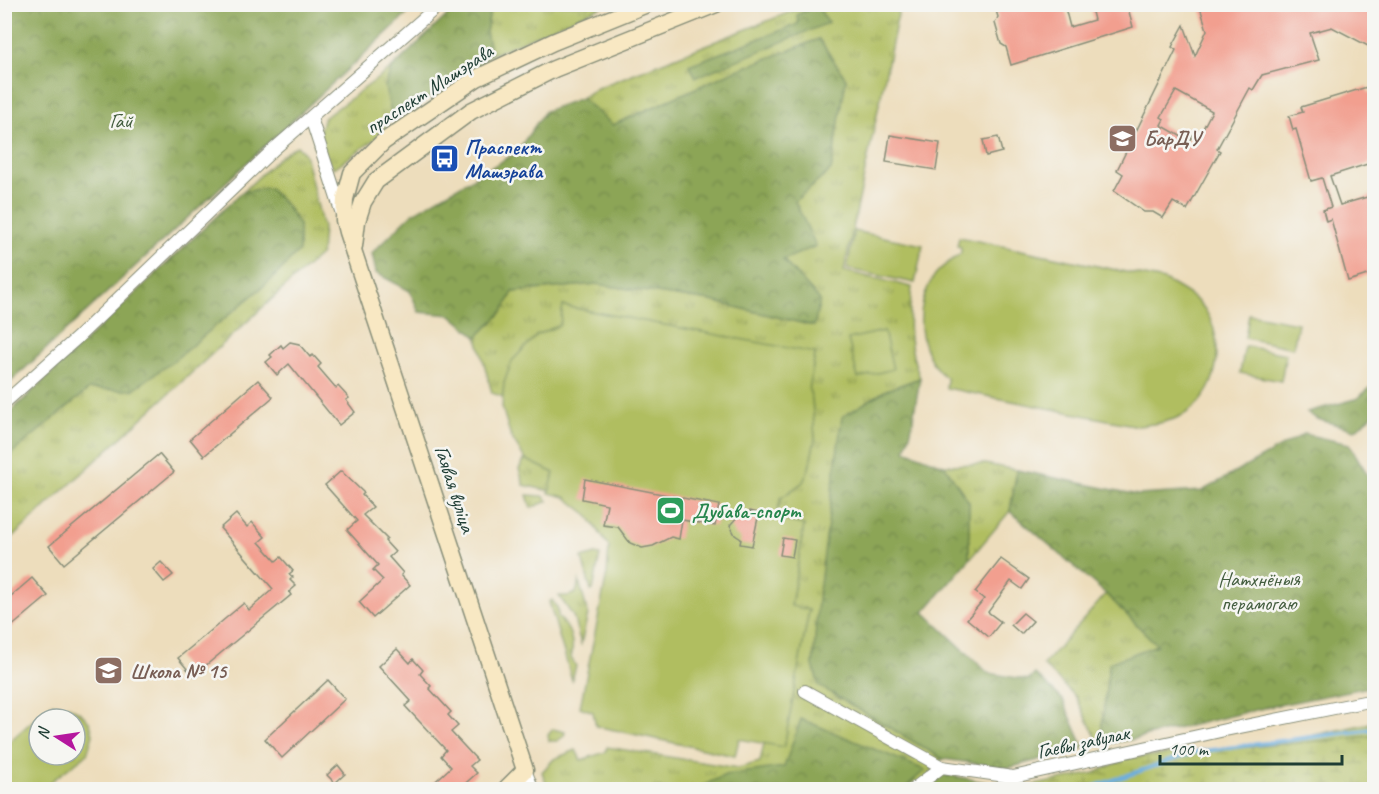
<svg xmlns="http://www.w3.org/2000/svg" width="1379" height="794" font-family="Caveat,sans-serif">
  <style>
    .grass { fill: url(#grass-tufts); stroke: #687e4a; stroke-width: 1.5 }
    .forest { fill: url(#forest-crowns); stroke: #567146; stroke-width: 1.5 }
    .wetland { fill: url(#wetland-marsh); stroke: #687e4a; stroke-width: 1.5 }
    .green { fill: #b0be61; stroke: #687e4a; stroke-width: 1.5; fill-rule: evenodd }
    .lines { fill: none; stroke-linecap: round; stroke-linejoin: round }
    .stream { stroke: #6bafe0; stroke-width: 4 }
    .building { fill: #f29f8f; fill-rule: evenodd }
    .street-casing { stroke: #868d78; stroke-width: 14 }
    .secondary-casing { stroke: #868d78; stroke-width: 19 }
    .street { stroke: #fff; stroke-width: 12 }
    .secondary { stroke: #f8e8c3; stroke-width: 16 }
    .labels { text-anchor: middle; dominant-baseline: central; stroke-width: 5; stroke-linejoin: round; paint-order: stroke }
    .street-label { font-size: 21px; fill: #1f3d34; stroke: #f6f6f2 }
    .park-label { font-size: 21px; fill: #435d3f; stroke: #f6f6f2 }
    .education-label { font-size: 21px; font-weight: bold; fill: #785e54; stroke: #f6f6f2; text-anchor: start }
    .transit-label { font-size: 21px; font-weight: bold; fill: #164399; stroke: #f6f6f2; text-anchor: start }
    .leisure-label { font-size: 21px; font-weight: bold; fill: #27864d; stroke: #f6f6f2; text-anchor: start }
  </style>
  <defs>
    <pattern id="grass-tufts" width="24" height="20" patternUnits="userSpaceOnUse" patternTransform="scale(1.5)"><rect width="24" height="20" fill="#b0be61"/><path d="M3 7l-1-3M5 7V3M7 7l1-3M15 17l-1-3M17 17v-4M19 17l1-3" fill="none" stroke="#8f9c51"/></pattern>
    <pattern id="forest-crowns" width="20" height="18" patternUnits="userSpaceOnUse" patternTransform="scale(1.5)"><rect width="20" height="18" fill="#8ca557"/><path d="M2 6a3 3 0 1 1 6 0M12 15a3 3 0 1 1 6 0" fill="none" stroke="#728849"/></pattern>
    <pattern id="wetland-marsh" width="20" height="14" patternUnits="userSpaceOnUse" patternTransform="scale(1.5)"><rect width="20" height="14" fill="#b0be61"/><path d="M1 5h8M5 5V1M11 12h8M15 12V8" fill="none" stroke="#8f9c51"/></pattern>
  </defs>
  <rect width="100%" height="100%" fill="#f6f6f2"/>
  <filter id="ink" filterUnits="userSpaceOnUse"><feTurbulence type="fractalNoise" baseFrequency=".0167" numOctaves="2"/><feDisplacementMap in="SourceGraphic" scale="12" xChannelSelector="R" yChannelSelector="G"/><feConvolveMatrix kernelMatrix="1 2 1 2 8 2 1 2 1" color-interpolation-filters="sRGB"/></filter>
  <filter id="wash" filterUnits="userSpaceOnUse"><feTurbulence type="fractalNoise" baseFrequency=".008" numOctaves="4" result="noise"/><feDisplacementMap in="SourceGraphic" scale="24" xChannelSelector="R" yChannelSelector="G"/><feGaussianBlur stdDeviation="1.35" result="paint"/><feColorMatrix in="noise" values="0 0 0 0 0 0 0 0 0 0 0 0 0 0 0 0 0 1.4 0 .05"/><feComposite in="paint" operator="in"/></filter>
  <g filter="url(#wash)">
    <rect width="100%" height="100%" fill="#edddbc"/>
    <g class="grass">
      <polygon points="491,5 605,5 491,55 486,32"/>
      <path d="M 808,5 L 900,5 L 844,271 L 912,287 C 908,321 907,345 920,378 L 886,390 L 819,686 L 943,759 L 931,769 L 942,774 L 927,789 L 548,789 L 542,772 L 554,759 L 576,750 L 581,760 L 606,752 L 607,747 L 738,768 L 760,762 L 764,743 L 784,746 L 809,610 L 791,607 L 804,525 L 775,518 L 781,498 L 803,482 L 809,468 L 815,439 L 812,400 L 809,390 L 815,354 L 563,306 L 560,325 L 537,335 L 504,383 L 503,397 L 492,393 L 477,337 L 503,311 L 513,292 L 596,284 L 711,301 L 814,326 L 819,300 L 783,260 L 795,201 L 831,170 L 846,79 L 819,39 L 732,72 L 613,125 L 581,98 L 597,88 Z"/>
      <polygon points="392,68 385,87 392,116 381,135 334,168 314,145 324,118"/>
      <path d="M 297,146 L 305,154 L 323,228 L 321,254 L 5,544 L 5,459 L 89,389 L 132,390 L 172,362 L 272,279 L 299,251 L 299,225 L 287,206 L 269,188 L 242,192 C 260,178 277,155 297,146 Z"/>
      <polygon points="525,459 554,473 550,491 524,485 519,469"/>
      <polygon points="985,464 1017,470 1010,511 969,560 969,502 944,465"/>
      <polygon points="527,495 543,496 548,501 531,508"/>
      <polygon points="595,554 600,555 593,590 591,591 582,558"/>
      <polygon points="579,581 588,614 581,644 573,616 559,596 568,596 576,593"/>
      <polygon points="1106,594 1157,645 1109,663 1100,745 1076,697 1043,665"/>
      <path d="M 552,600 L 558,609 L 558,617 C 570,627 575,643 571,658 L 576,666 L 572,680 L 549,602 Z"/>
      <polygon points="1374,722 1374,736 1258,747 1366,724"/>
      <polygon points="553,729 565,732 564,736 557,741 549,741 548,735"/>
    </g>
    <g class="forest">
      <polygon points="5,4 417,4 417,5 5,387"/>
      <polygon points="458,5 491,5 486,32 491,55 442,91 392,116 385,87 392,68"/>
      <polygon points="817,5 828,23 696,77 689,65 798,24 797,15"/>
      <polygon points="819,39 846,79 831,170 795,201 816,246 783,260 820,300 814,326 711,301 596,284 513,292 503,311 477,337 451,315 419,312 410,291 376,273 372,253 413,213 516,153 545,111 581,98 613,125 732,72"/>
      <polygon points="269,188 287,207 299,225 299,251 272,279 172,362 132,390 89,389 5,459 5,417 242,192"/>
      <polygon points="920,378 911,431 905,450 944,465 969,502 969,560 924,612 988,673 1029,680 1035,674 1063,700 1084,748 1008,768 943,759 819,686 813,665 818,599 842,417 886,390"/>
      <polygon points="1374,385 1374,414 1355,430 1317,419 1307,412 1356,399"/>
      <polygon points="1304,434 1349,444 1374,485 1374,686 1264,708 1130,740 1100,745 1109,663 1157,645 1106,594 1010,511 1017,470 1138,495 1202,491"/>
      <polygon points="801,719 925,770 904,789 694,790 725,775 784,767"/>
      <polygon points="942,774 1019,788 1015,790 927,790"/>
    </g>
    <polygon class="wetland" points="1374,736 1374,789 1015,789 1095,773 1127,758"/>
    <g class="green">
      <polygon points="854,231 923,245 915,283 847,269"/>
      <path d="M 959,237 L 1164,280 C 1177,287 1200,299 1207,313 C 1226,346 1218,396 1183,415 C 1168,423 1154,424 1138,426 L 946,388 L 947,379 C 919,355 913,314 931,281 C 937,269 951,261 961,253 L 961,247 L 957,246 Z"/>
      <polygon points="563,306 815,353 809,390 812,399 815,439 809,468 803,482 781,498 775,518 804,525 791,606 809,610 784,747 739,739 735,756 596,726 593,712 580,707 607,574 609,547 588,515 565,497 549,493 554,473 525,459 511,437 502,407 504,383 512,361 537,335 560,325"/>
      <polygon points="1249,314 1298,323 1293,348 1245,338"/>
      <polygon points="884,331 893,369 858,378 848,339"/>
      <polygon points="1245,346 1286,354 1281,381 1240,373"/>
      <path d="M 52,704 L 68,706 L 81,713 L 90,723 L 93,735 L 87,754 L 41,789 L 5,789 L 5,745 ZM 39,719 L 75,719 L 75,755 L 39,755 Z"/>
    </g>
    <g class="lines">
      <polyline class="stream" points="1084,790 1196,752 1374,729"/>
    </g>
    <g id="blocks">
      <g class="building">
        <polygon points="994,4 1064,4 1070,27 1094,20 1090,4 1127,4 1133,27 1011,65 1006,47 1001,44 995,23 998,17"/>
        <path d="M 1199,4 L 1374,4 L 1374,34 L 1368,46 L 1332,27 L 1310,33 L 1319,60 L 1262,75 L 1253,90 L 1250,88 L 1217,149 L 1220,151 L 1187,210 L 1173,202 L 1163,218 L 1153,212 L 1144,212 L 1114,191 L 1123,174 L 1117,170 L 1176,50 L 1172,47 L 1184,25 L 1195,56 L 1207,30 ZM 1176,91 L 1212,111 L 1199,136 L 1194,133 L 1189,141 L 1161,125 L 1164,119 L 1161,117 Z"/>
        <polygon points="1367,87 1368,93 1374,91 1374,162 1330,176 1340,205 1374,195 1374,273 1348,281 1331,219 1326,221 1323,210 1331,207 1322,178 1311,181 1296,129 1293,130 1289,116 1303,112 1301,107"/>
        <polygon points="890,135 940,143 936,170 886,162"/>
        <polygon points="998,137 1002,152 986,156 983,140"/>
        <polygon points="290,342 299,344 310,357 313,355 321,364 318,367 336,388 338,386 349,398 346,400 355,412 339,425 289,364 277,375 266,362 272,357 270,355 281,345 283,348"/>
        <polygon points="258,380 273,397 204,456 190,439"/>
        <polygon points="159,454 174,472 64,564 49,546"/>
        <polygon points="341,471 364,493 362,495 373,507 363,515 387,539 385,541 395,552 389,557 403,573 401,575 410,585 373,618 359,602 383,580 373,570 378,565 347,530 357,521 325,485"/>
        <polygon points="585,479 719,505 715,526 682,520 679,539 671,537 653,546 642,548 630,543 618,527 603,525 607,504 582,499"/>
        <polygon points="750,511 759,513 752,546 740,544 741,539 735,535 730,525 739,515 749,517"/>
        <polygon points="236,514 247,527 252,522 265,537 259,542 276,561 281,557 293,571 289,574 293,577 290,580 296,586 289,592 291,595 193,676 178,658 244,603 249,610 273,589 220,528"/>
        <polygon points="783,538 795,540 792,557 780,555"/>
        <polygon points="1001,559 1029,579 1022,589 1011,581 988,612 1001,622 989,637 967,619 984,599 975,592"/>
        <polygon points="161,562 173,575 164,582 153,569"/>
        <polygon points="32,578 48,596 4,633 4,602"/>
        <polygon points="1023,613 1033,621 1021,634 1011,625"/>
        <polygon points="397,649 410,663 413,659 423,670 420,674 431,686 429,688 451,712 448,715 458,726 451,732 477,760 470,766 477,773 459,789 427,789 451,767 441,756 446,750 405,706 411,701 379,666"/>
        <polygon points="328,680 345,699 282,758 265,739"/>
        <polygon points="338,765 345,774 335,783 327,775"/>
      </g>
    </g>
  </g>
  <g filter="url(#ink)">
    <use href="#blocks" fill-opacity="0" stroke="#868d78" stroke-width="1.5"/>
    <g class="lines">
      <defs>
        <g id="street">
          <polyline points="311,118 342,214"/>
          <polyline points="4,403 77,338 274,149 440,4"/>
          <polyline points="805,691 942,767"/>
          <polyline points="525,770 533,790"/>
          <polyline points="912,790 942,767 1013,777 1225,730 1374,700"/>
        </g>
        <g id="secondary">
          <polyline points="354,246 357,221 363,202 376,181 471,111 554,69 716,4"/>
          <polyline points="505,790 525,770 347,232 344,220 345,199 352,173 383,142 477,78 553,42 647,4"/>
        </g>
      </defs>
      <use href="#street" class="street-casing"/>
      <use href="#secondary" class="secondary-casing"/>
      <use href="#street" class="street"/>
      <use href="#secondary" class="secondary"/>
    </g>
  </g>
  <defs>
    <symbol id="university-square" viewBox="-11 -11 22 22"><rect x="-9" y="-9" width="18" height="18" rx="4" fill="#8d6e63" stroke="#f6f6f2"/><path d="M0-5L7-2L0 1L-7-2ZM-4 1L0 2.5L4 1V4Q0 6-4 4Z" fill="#fff"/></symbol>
    <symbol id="bus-square" viewBox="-11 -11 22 22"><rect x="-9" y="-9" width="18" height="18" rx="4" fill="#1a4fb4" stroke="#f6f6f2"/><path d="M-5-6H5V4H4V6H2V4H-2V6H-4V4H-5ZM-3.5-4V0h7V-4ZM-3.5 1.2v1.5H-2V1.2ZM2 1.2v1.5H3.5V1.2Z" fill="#fff"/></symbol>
    <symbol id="stadium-square" viewBox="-11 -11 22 22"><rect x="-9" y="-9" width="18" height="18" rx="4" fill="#2e9e5b" stroke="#f6f6f2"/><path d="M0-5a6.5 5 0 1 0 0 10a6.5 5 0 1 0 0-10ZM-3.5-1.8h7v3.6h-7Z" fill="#fff"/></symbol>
    <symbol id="school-square" viewBox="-11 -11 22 22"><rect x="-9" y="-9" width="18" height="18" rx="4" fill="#8d6e63" stroke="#f6f6f2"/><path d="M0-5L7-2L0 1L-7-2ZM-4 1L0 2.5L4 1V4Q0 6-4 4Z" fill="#fff"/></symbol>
  </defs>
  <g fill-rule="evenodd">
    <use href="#university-square" x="1106" y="122" width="33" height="33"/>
    <use href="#bus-square" x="428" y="142" width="33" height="33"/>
    <use href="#stadium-square" x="654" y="494" width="33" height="33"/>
    <use href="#school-square" x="92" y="654" width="33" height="33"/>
  </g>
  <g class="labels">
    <g class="street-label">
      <text transform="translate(429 89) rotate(-33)">праспект Машэрава</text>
      <text transform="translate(455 489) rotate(72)">Гаявая вуліца</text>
      <text transform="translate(1083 742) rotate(-12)">Гаевы завулак</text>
    </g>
    <g class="park-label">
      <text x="121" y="121">Гай</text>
      <text x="1259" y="579">Натхнёныя<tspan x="1259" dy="24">перамогаю</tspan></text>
    </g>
    <g class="education-label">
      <text x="1144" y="138">БарДУ</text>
      <text x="130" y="671">Школа № 15</text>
    </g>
    <g class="transit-label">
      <text x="465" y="147">Праспект<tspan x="465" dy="24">Машэрава</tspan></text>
    </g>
    <g class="leisure-label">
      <text x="692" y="511">Дубава-спорт</text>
    </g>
  </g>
  <rect width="1379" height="794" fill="none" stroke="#f6f6f2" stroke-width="24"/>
  <g transform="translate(57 737) rotate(282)"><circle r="28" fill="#f6f6f2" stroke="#a0aca6" stroke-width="1.5"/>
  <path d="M0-4.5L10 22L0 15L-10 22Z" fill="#b5179e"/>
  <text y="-9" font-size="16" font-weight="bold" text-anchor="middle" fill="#1f3d34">N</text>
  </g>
  <path d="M1160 755v9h182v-9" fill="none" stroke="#1f3d34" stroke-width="3"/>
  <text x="1169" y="755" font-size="18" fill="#1f3d34" stroke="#f6f6f2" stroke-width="4.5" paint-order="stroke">100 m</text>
</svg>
